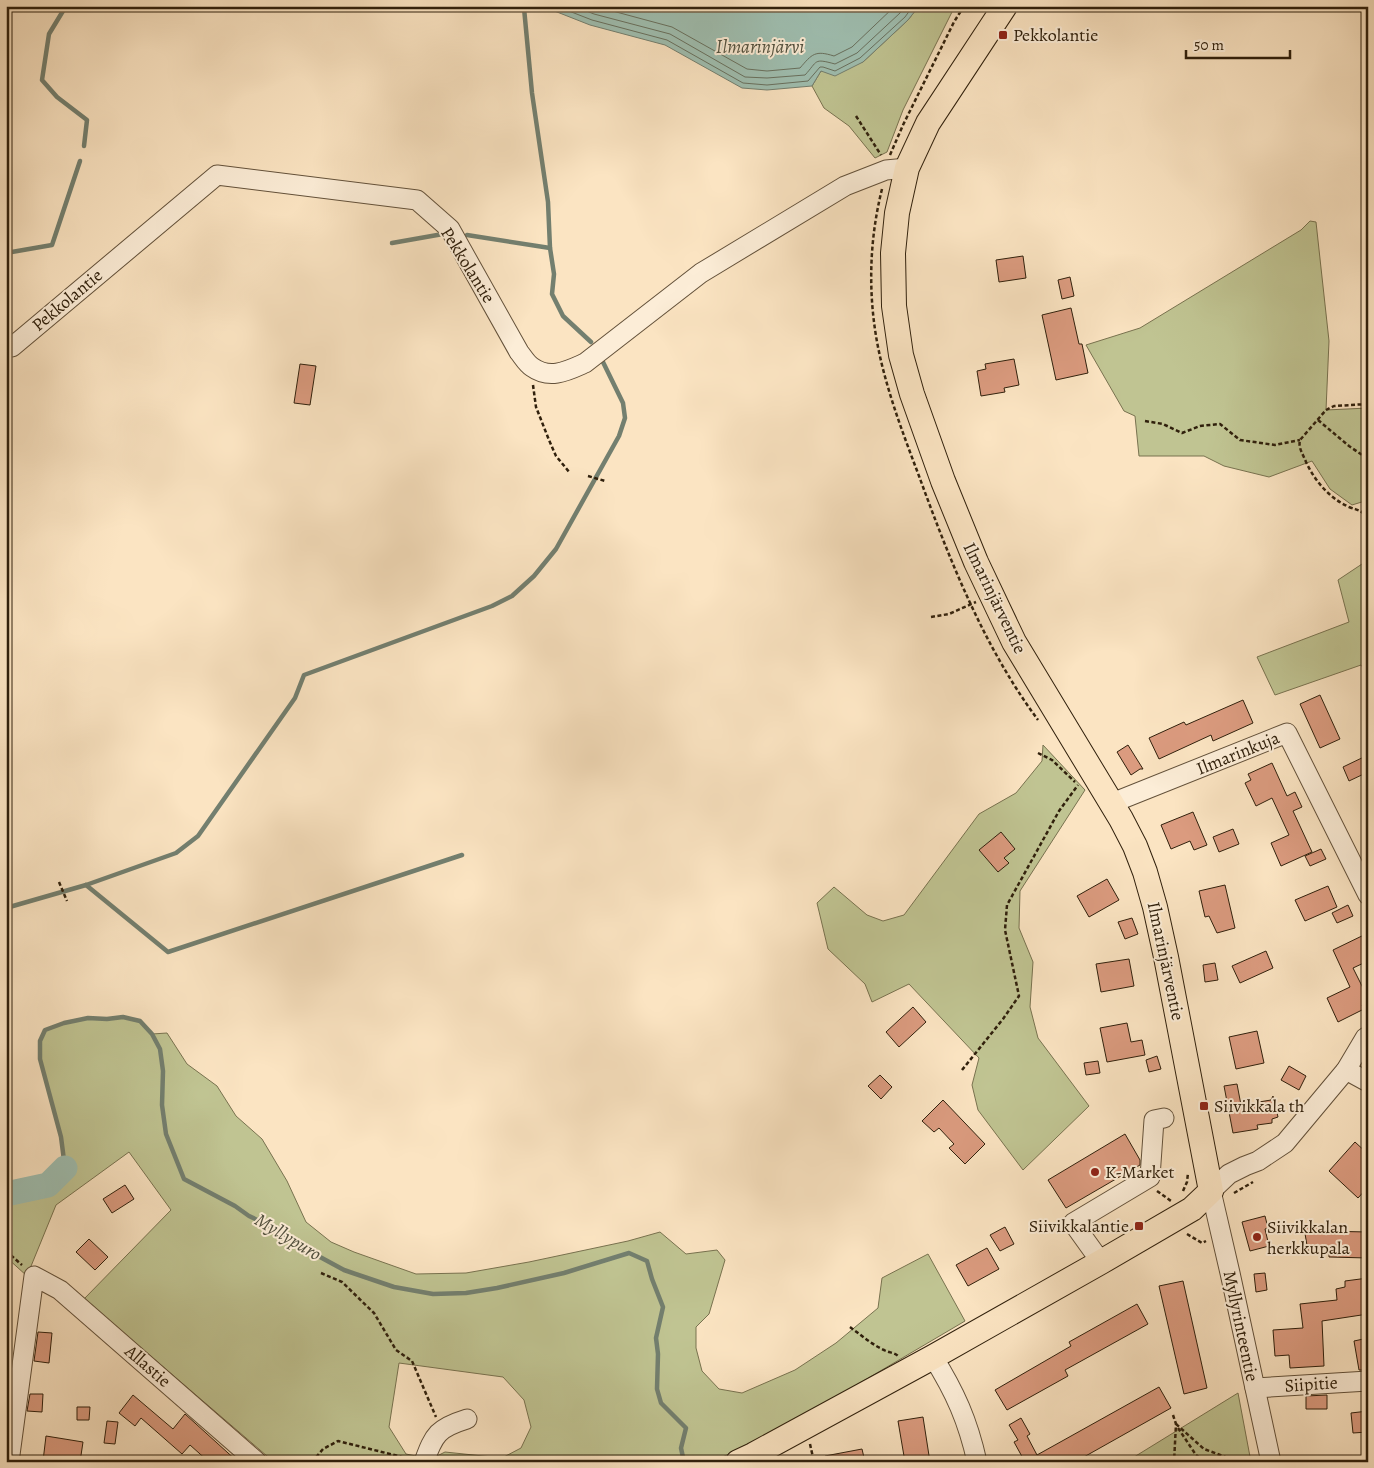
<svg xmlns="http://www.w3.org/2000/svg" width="1374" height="1468" font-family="Alegreya,serif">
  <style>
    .green { fill: #c0c492; stroke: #78724f; fill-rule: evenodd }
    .water { fill: #9fbfb1; stroke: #737f6f }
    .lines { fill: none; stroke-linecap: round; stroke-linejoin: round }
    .shore { stroke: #68705e; stroke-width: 1 }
    .stream { stroke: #737f6f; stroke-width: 4.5 }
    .river { stroke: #9fbfb1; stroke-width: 25 }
    .building { fill: #db9b7f; stroke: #30200c }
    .minor-casing { stroke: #63513a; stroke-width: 21 }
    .major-casing { stroke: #30200c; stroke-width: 26 }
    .path { stroke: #30200c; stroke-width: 2.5; stroke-dasharray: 4 2.5; stroke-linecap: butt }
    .minor { stroke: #fcedd7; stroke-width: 19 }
    .major { stroke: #fbe4c2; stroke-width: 24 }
    .poi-dot { fill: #8f2418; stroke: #fcedd7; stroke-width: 2 }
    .labels { text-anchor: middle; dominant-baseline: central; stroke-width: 4; stroke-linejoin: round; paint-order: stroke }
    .poi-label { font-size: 18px; fill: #30200c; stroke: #fcedd7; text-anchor: start }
    .street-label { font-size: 18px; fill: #30200c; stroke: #fcedd7 }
    .water-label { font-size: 19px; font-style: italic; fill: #51503e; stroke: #fcedd7 }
  </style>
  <rect width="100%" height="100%" fill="#fbe4c2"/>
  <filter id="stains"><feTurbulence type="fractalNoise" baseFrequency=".004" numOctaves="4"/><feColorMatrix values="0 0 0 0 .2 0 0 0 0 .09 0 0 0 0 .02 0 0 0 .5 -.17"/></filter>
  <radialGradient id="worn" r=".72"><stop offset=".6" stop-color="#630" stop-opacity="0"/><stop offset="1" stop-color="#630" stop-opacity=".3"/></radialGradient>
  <g class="green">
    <polygon points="919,6 955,6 903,110 887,152 875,158 849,126 824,108 812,86 821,71 863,62 908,20"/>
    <polygon points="1310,221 1316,222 1329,341 1326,410 1368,408 1368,505 1365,501 1352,505 1330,489 1312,461 1269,477 1224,466 1204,456 1139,456 1135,416 1124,411 1086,345 1140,328 1301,230"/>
    <polygon points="1368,560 1368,674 1361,665 1275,695 1257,657 1349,622 1338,580"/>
    <polygon points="1043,745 1085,790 1020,891 1019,928 1033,962 1030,1007 1038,1038 1089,1106 1023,1170 978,1110 972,1085 979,1058 909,984 872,1002 865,984 828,949 817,903 834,887 867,915 883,921 904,915 979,814 1016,793 1042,761"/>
    <path d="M 123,1017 L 140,1021 L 152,1034 L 167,1033 L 187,1064 L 217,1086 L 236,1116 L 262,1139 L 287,1181 L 306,1222 L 331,1242 L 354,1252 L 416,1274 L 466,1273 L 529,1262 L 628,1241 L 660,1232 L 686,1254 L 717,1250 L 725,1260 L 709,1314 L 696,1327 L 696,1348 L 702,1371 L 719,1389 L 742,1393 L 795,1370 L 836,1343 L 878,1308 L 882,1278 L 928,1254 L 965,1321 L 826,1403 L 727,1455 L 710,1462 L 274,1462 L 84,1299 L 171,1210 L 129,1152 L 56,1205 L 27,1276 L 6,1257 L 6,1194 L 48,1185 L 65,1168 L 61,1137 L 40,1059 L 40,1041 L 45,1030 C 59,1025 72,1020 87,1018 C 99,1017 111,1018 123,1017 ZM 399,1363 L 503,1377 L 524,1400 L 531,1427 L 521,1448 L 502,1458 L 445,1452 L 431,1459 L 406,1454 L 389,1427 Z"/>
    <polygon points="1238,1393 1251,1462 1126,1462"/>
  </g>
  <polygon class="water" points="538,6 919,6 908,20 863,62 835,76 821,71 812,86 767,90 742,88 665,45 590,25 557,12"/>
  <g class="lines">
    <g class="shore">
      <polyline points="556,6 592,20 667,40 743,83 767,85 808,81 820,67 823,67 835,71 860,58 905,17 913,6"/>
      <path d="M 574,6 L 594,14 L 670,34 L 745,77 L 767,78 L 805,75 C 818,61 813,58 835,64 L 857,53 L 900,13 L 905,6"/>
      <path d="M 594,6 L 672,27 L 747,69 L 767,71 L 800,68 C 812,54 815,50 834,56 L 852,47 L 895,6"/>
    </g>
    <g class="stream">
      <polyline points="66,6 49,34 42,80 57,97 87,120 84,146"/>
      <polyline points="524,8 532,93 548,202 550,248 554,274 552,294 563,316 591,342"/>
      <polyline points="467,235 550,248"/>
      <polyline points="392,243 443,234"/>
      <polyline points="6,253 52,245 80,161"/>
      <polyline points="86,885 168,952 462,855"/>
      <polyline points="6,908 86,885 176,853 198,836 295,698 304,675 492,606 512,596 534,576 556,549 619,436 625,418 623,403 602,360"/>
      <polyline points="65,1168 61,1137 40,1059 40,1041 45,1030 64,1023 88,1018 107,1019 123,1017 140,1021 152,1034 160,1049 163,1071 162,1105 166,1134 184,1179 235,1206 249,1216 276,1229 309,1251 344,1270 394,1287 433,1294 466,1293 497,1288 564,1273 629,1253 647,1261 652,1279 663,1307 656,1338 658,1354 657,1389 661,1403 686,1428 681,1448 684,1462"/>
    </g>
    <polyline class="river" points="6,1194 48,1185 65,1168"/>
  </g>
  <g class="building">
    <polygon points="1023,256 1026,278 999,282 996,260"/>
    <polygon points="1070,277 1074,296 1062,299 1058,280"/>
    <polygon points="1071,308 1079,344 1082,344 1088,373 1056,380 1042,315"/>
    <polygon points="1014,359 1019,385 1004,388 1005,392 981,396 977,371 986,369 985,364"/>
    <polygon points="300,364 316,366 310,405 294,403"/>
    <polygon points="1320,695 1340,739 1320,748 1300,704"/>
    <polygon points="1243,700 1253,723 1213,741 1211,735 1159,759 1149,738 1184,722 1186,725"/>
    <polygon points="1128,745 1143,769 1140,769 1131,775 1117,752"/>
    <polygon points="1368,755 1368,772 1349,781 1343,767"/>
    <polygon points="1272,763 1287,796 1295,792 1302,807 1293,811 1312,852 1281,866 1271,843 1289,835 1272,798 1256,806 1245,783 1251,780 1248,774"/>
    <polygon points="1193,812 1207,845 1194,850 1190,841 1171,849 1161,825"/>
    <polygon points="1233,829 1239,844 1219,852 1213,837"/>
    <polygon points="1001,832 1015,849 1004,858 1009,863 998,872 979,850"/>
    <polygon points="1321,849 1326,859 1310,866 1305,856"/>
    <polygon points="1107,879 1119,900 1089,917 1077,896"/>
    <polygon points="1225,885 1235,928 1217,933 1209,916 1205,917 1199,891"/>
    <polygon points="1328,886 1337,907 1305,921 1295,900"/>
    <polygon points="1348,905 1353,916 1337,923 1332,913"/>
    <polygon points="1132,918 1138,934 1125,939 1118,922"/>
    <polygon points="1368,933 1368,961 1353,968 1368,998 1368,1002 1362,1005 1364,1009 1338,1022 1327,998 1350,987 1333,950"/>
    <polygon points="1266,951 1273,968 1240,983 1232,966"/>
    <polygon points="1129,959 1134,986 1101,992 1096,964"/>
    <polygon points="1215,963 1218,980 1205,982 1203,965"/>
    <polygon points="913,1007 926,1022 899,1047 886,1032"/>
    <polygon points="1127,1023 1131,1042 1142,1040 1145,1055 1107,1062 1100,1028"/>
    <polygon points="1257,1031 1264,1063 1236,1069 1229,1037"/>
    <polygon points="1157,1056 1161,1069 1149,1072 1146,1060"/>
    <polygon points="1098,1061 1100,1073 1086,1075 1084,1063"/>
    <polygon points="1289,1066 1306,1076 1299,1090 1281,1080"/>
    <polygon points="880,1075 892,1087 881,1099 868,1086"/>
    <polygon points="1237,1084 1241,1105 1271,1100 1273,1096 1278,1117 1272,1119 1272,1123 1257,1125 1258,1129 1233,1133 1224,1086"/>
    <polygon points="943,1100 985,1144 965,1164 949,1148 954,1144 939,1128 934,1132 922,1121"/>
    <polygon points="1125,1134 1140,1160 1140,1165 1066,1208 1048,1180"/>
    <polygon points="1355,1142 1368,1154 1368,1187 1358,1198 1329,1171"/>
    <polygon points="125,1185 134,1199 112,1213 103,1199"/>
    <polygon points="1265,1216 1268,1228 1265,1229 1269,1246 1250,1251 1242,1222"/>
    <polygon points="1319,1225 1320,1231 1368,1232 1368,1258 1329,1257 1329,1247 1308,1251 1304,1228"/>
    <polygon points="1005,1227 1014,1244 1000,1251 990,1235"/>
    <polygon points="89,1239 108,1257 95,1270 76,1252"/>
    <polygon points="987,1248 999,1269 968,1286 956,1265"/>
    <polygon points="1265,1273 1267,1290 1256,1292 1254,1274"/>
    <polygon points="1368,1278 1368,1314 1322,1321 1324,1366 1290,1368 1289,1355 1275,1356 1273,1330 1303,1328 1300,1304 1337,1300 1336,1289 1345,1287 1345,1281"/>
    <polygon points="1183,1281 1207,1388 1184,1394 1159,1286"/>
    <polygon points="1137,1304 1148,1324 1065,1370 1068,1376 1007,1410 995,1390 1071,1346 1069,1342"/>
    <polygon points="38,1332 52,1333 49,1363 34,1361"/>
    <polygon points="1368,1338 1368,1370 1359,1370 1354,1341"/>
    <polygon points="1159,1387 1171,1408 1075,1462 1025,1462 1014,1442 1018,1440 1009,1425 1021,1418 1030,1434 1027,1436 1037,1455"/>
    <polygon points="30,1394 43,1394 42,1412 27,1411"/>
    <polygon points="133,1395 173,1429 185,1414 238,1462 209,1462 190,1445 182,1454 141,1418 135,1426 119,1413"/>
    <polygon points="1327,1395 1327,1409 1306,1409 1306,1396"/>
    <polygon points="77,1407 90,1407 89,1420 77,1420"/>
    <polygon points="1368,1411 1368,1432 1353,1433 1351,1413"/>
    <polygon points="923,1417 930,1462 905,1462 898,1421"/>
    <polygon points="107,1421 118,1422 115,1444 104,1443"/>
    <polygon points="46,1436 83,1442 80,1462 43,1461"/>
    <polygon points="862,1449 865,1462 825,1462 825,1456"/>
  </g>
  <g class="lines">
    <defs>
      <g id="minor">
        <path d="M 6,348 L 12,347 L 217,175 L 417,200 L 450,229 L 519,352 C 523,357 527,364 532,367 C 550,380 567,371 585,363 L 701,273 L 845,186 L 886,170 L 907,168"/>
        <polyline points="1112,803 1287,733 1368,895"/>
        <polyline points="1346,1070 1368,1082"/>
        <polyline points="1101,1262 1073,1223 1150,1177 1154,1120 1164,1118"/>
        <path d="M 933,1357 C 955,1392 968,1421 977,1462"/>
        <polyline points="1255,1388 1368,1381"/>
        <polyline points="9,1462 34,1276 60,1290 257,1462"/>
        <path d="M 424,1462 C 434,1434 438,1428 467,1419"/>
        <polyline points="1271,1462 1230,1273 1211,1191 1229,1174 1245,1166 1258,1161 1285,1143 1346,1070 1365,1038 1368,1036"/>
      </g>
      <polyline id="major" points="738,1462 753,1455 933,1357 1101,1262 1192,1209 1211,1191 1166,957 1155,907 1145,872 1135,846 1121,819 1014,642 976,562 943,481 912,394 901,355 894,306 893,253 897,213 907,168 928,123 1005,6"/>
    </defs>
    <use href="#minor" class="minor-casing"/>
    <use href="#major" class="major-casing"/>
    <g class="path">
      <polyline points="856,116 881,155"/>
      <polyline points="890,155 903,125 954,22 964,6"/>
      <path d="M 882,189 C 870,237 868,287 876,336 C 884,384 902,431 919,476 C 950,561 984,647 1038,720"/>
      <polyline points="533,385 536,407 549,440 556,456 570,473"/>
      <path d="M 1368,404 L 1334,406 L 1326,410 L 1300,440 C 1298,448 1303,454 1306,462 C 1315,481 1329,498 1349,507 C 1359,511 1361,509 1368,519"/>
      <polyline points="1318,420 1349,446 1368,459"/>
      <polyline points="1145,421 1163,424 1182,433 1200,426 1220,424 1240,440 1275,445 1300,440"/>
      <polyline points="588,476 605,481"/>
      <polyline points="931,617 949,614 976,602"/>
      <polyline points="1038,753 1052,760 1075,782"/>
      <polyline points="59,882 67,901"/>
      <polyline points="962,1070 1003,1019 1019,996 1005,930 1007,905 1059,811 1078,785"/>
      <polyline points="1157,1191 1171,1201"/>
      <polyline points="1183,1191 1187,1182 1188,1173"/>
      <polyline points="1234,1193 1253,1182"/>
      <polyline points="1187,1234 1202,1243 1206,1241"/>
      <polyline points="6,1251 22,1265"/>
      <polyline points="321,1273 342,1282 374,1313 396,1350 412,1361 436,1417"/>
      <path d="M 850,1327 C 861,1335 871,1344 884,1350 C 889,1353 894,1352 898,1356"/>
      <polyline points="1173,1415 1176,1424 1174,1462"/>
      <polyline points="1176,1424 1204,1449 1239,1462"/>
      <polyline points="1178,1428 1196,1455 1205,1462"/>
      <polyline points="810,1444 814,1462"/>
      <polyline points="312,1462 323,1449 338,1441 410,1459"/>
    </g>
    <use href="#minor" class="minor"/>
    <use href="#major" class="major"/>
  </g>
  <g class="poi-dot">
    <rect x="998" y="30" width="10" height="10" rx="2.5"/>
    <rect x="1199" y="1101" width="10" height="10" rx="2.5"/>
    <circle cx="1095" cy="1172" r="5"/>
    <rect x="1134" y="1221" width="10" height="10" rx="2.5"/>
    <circle cx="1257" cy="1237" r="5"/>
  </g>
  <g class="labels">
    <g class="poi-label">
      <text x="1013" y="35">Pekkolantie</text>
      <text x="1214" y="1106">Siivikkala th</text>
      <text x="1105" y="1172">K-Market</text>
      <text x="1129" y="1226" text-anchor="end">Siivikkalantie</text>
      <text x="1267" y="1227">Siivikkalan<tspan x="1267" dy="21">herkkupala</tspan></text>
    </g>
    <g class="street-label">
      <text transform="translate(468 265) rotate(58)">Pekkolantie</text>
      <text transform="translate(67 300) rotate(-40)">Pekkolantie</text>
      <text transform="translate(995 598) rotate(64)">Ilmarinjärventie</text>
      <text transform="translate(1238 753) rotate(-22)">Ilmarinkuja</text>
      <text transform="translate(1166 961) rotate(78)">Ilmarinjärventie</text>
      <text transform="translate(1241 1326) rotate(78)">Myllyrinteentie</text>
      <text transform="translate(148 1366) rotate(41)">Allastie</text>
      <text transform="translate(1311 1384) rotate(-4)">Siipitie</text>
    </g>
    <g class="water-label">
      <text x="760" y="47">Ilmarinjärvi</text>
      <text transform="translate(288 1237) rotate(31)">Myllypuro</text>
    </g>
  </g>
  <rect width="1374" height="1468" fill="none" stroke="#fbe4c2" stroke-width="25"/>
  <rect x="8" y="8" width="1359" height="1453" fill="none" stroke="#30200c" stroke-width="2.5"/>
  <rect x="12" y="12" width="1349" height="1443" fill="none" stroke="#30200c"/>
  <path d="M1186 50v8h104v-8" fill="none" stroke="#30200c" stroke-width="2.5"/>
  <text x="1194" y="50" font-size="15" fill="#30200c" stroke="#fcedd7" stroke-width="4" paint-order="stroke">50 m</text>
  <rect width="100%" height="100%" filter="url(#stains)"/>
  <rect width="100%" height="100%" fill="url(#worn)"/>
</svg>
